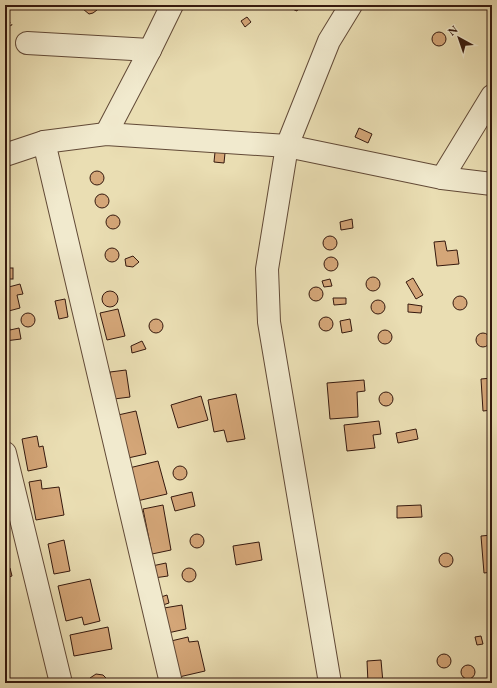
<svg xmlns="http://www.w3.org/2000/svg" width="497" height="688" font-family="'EB Garamond',serif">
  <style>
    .building { fill: #d4a678; stroke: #35190e }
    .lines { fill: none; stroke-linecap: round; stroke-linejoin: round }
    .minor-casing { stroke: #624a37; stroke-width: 24 }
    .path { stroke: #35190e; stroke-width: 2.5; stroke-dasharray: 1 2; stroke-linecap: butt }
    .minor { stroke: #f1eace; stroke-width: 22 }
  </style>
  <rect width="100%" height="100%" fill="#eadeb3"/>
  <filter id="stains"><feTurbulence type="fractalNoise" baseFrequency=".005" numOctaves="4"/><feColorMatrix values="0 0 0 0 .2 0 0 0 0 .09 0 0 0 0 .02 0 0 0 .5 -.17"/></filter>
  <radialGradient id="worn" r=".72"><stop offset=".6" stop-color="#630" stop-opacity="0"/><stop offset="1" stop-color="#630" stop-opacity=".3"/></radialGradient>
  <g class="building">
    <polygon points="83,5 97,5 97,10 93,13 89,14 83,9"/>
    <polygon points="283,5 300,5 297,11"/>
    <polygon points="247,17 251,22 245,27 241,21"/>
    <circle cx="439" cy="39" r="7"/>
    <polygon points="359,128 372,134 368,143 355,137"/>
    <polygon points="215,152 225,153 224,163 214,162"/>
    <circle cx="97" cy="178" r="7"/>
    <circle cx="102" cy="201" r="7"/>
    <circle cx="113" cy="222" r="7"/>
    <polygon points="352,219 353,228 341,230 340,222"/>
    <circle cx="330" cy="243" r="7"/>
    <polygon points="445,241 447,251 457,250 459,264 437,266 434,242"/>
    <circle cx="112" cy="255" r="7"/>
    <polygon points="133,256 139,262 133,267 126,266 125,259"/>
    <circle cx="331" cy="264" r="7"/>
    <rect x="5" y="268" width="8" height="11"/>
    <circle cx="373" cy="284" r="7"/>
    <polygon points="413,278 423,295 416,299 406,282"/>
    <polygon points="330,279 332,286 324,287 322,281"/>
    <polygon points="20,284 23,294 17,295 20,308 5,312 5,288"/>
    <circle cx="316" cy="294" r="7"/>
    <circle cx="110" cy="299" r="8"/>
    <circle cx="460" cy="303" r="7"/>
    <polygon points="333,298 346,298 346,304 334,305"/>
    <polygon points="65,299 68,317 59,319 55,301"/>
    <circle cx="378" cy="307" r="7"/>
    <polygon points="408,304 422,306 421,313 408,312"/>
    <polygon points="118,309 125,336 107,340 100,313"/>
    <circle cx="28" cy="320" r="7"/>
    <circle cx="326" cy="324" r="7"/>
    <circle cx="156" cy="326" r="7"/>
    <polygon points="350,319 352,331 342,333 340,321"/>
    <polygon points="5,320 8,320 10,330 19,328 21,339 5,341"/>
    <circle cx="385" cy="337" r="7"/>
    <circle cx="483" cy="340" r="7"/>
    <polygon points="142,341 146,349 132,353 131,346"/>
    <polygon points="126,370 130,397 114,399 110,372"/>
    <polygon points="492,378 492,410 483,411 481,379"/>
    <polygon points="364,380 365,391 357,392 358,417 330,419 327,383"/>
    <circle cx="386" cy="399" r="7"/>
    <polygon points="236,394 245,439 227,442 224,430 214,432 208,400"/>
    <polygon points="201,396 208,420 178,428 171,405"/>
    <polygon points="136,411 146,454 128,458 118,415"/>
    <polygon points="379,421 381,434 373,435 375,448 347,451 344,425"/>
    <polygon points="416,429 418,439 398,443 396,433"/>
    <polygon points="37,436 39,447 43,446 47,467 28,471 22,439"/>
    <polygon points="158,461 167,494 137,501 129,468"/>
    <circle cx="180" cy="473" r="7"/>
    <polygon points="41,480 42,489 59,487 64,515 36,520 29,482"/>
    <polygon points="192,492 195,506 175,511 171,497"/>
    <polygon points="163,505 171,550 152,554 143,509"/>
    <polygon points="421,505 422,517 397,518 397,506"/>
    <circle cx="197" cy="541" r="7"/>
    <polygon points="492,535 492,572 484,573 481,536"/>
    <polygon points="64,540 70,571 54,574 48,544"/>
    <polygon points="259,542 262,560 236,565 233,546"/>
    <circle cx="446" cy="560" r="7"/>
    <polygon points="166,563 168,576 154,578 152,566"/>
    <circle cx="189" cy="575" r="7"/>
    <polygon points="10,568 12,576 5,578 5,569"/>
    <polygon points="90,579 100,621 84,625 82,617 66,621 58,586"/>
    <polygon points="167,595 169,603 160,606 158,598"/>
    <polygon points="182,605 186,629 163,634 158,609"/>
    <polygon points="108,627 112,649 74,656 70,635"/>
    <polygon points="481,636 483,644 477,645 475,637"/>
    <polygon points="188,637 189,642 198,641 205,671 179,677 171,641"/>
    <circle cx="444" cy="661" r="7"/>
    <polygon points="381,660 383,683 368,683 367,661"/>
    <rect x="488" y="663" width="4" height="14"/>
    <circle cx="468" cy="672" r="7"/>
    <polygon points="96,674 103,675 108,680 108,683 88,683 90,678"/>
  </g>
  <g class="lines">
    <defs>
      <g id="minor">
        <polyline points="27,43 150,50"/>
        <polyline points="106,134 150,50 172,5"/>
        <polyline points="44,142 171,683"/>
        <polyline points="5,155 44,142 106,134 287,146 442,178 492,184"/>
        <polyline points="442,178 492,96"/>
        <polyline points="5,453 61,683"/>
        <polyline points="330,683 269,322 267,269 287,146 329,41 351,5"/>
      </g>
    </defs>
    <use href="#minor" class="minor-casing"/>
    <polyline class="path" points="5,18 13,27"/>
    <use href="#minor" class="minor"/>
  </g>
  <rect width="497" height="688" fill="none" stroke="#eadeb3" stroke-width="20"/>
  <rect x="6" y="6" width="485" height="676" fill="none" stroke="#35190e" stroke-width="2"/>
  <rect x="10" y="10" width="477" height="668" fill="none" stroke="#35190e"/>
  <g transform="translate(459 38) rotate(320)" stroke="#f1eace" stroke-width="3" paint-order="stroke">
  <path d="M0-3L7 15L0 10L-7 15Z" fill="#35190e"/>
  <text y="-6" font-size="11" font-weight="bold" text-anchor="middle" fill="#35190e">N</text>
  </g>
  <rect width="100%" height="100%" filter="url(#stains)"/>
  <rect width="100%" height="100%" fill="url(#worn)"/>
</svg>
